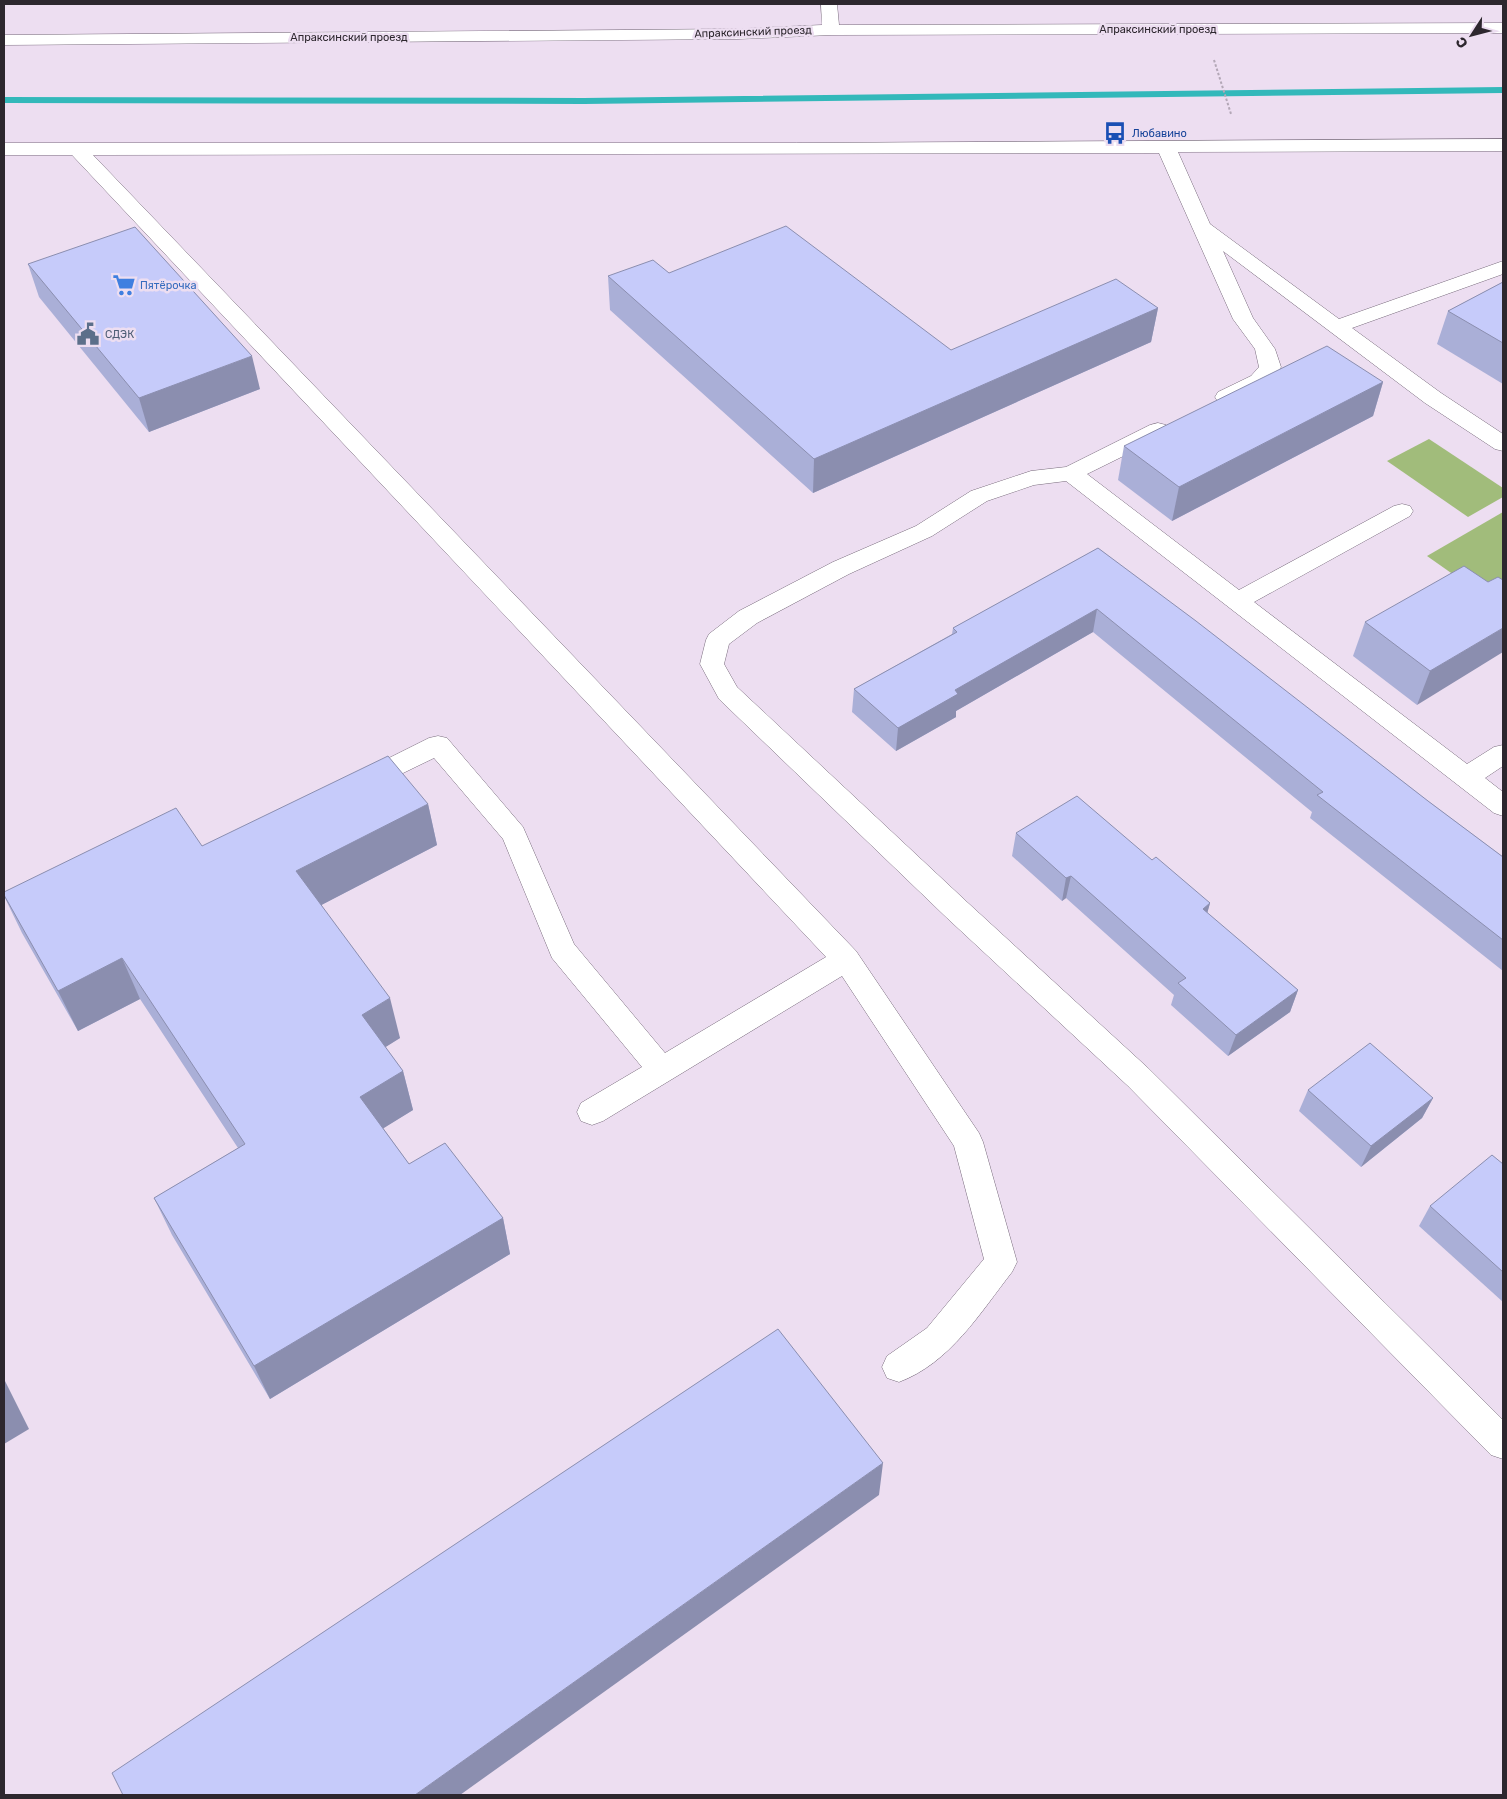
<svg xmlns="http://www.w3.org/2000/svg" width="1507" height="1799" font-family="Rubik,sans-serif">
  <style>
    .green { fill: #a1bc7b }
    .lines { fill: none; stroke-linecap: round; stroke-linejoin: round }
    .stream { fill: #33b8ba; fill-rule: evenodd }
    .minor-casing { stroke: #786b7c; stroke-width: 1 }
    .path { stroke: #b3a7b6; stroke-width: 2; stroke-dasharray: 2.5 2; stroke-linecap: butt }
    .minor { fill: #fff; fill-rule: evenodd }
    .wall { fill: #aaafd7 }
    .shaded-wall { fill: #8b8eaf }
    .building { fill: #c6cbfa; stroke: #8b8eaf }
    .labels { text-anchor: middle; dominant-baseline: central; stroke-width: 5; stroke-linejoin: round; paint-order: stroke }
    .far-street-label { font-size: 11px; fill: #2d272e; stroke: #eddef1 }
    .far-transit-label { font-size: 11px; fill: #164399; stroke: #eddef1; text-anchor: start }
    .far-shop-label { font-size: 11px; fill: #366cbe; stroke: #eddef1; text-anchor: start }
    .far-service-label { font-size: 11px; fill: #4e5e75; stroke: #eddef1; text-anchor: start }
  </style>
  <rect width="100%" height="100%" fill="#eddef1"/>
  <g class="green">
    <polygon points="1429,439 1503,488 1503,497 1468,517 1387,461"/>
    <polygon points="1503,512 1503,593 1491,601 1427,556"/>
  </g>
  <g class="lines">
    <polygon class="stream" points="1503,87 1503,93 584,104 4,103 4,97 584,98"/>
    <defs>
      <g id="minor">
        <polygon points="821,4 837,4 839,25 1503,23 1503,33 831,35 738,39 4,45 4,35 738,29 822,25"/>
        <path d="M 1503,139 L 1503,151 L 1178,152 L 1210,224 L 1339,319 L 1503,261 L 1503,274 L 1352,328 L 1441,393 L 1503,434 L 1503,451 L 1495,449 L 1425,403 L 1223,251 L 1253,318 L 1275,349 L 1281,367 C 1277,373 1272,382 1266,386 C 1255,394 1231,405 1218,402 L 1215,397 L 1218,392 L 1251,376 L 1259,367 L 1255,349 L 1233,319 L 1159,153 L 93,155 L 856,951 L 979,1133 L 983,1142 L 1017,1262 L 1012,1272 C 980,1313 950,1363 899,1382 L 887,1378 L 882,1367 L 887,1356 L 927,1328 L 984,1259 L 954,1146 L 842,976 L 603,1121 L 592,1125 L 581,1121 L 577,1112 L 581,1103 L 642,1067 L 552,958 L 503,839 L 434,758 L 364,792 L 355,789 L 351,782 L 355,775 L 429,738 L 438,736 L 447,738 L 523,827 L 574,944 L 665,1053 L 826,957 L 72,155 L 4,155 L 4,143 L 796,143 Z"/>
        <polygon points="1158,423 1166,425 1169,430 1166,435 1087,474 1239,590 1394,506 1402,504 1410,506 1413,511 1410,516 1254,602 1467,764 1494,747 1503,745 1503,766 1485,778 1503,792 1503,816 1494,813 1066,481 1034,485 987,501 932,536 849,574 757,623 729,644 724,664 737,687 967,902 1148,1068 1503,1420 1503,1459 1491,1455 1128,1086 947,918 719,699 700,664 706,640 709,634 739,611 833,562 916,526 971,491 1031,471 1066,467 1150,425"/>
      </g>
    </defs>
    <use href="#minor" class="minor-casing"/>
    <polyline class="path" points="1214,60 1231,114"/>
    <use href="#minor" class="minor"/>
  </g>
  <g class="wall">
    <polygon points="28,264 260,389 149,432 39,297"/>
    <polygon points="669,273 951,350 1158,308 1151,342 813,493 610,310 608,276"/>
    <polygon points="1503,282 1503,384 1437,344 1448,311"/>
    <polygon points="1383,382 1373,416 1172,521 1118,480 1124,446"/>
    <polygon points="1098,548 1428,801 1503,857 1503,971 1310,818 1312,812 1093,632 956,711 956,717 896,751 852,712 854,689 952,634 953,628"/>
    <polygon points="1488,582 1417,705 1353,656 1365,622"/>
    <polygon points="428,804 437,845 321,905 400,1038 385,1047 403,1071 413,1110 383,1128 409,1164 503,1218 510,1254 270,1399 172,1235 154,1198 238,1148 140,999 78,1031 22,933 4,896"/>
    <polygon points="1016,833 1152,860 1210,903 1207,913 1298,990 1290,1012 1228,1056 1171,1005 1174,995 1066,898 1062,901 1012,856"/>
    <polygon points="1308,1090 1433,1098 1422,1118 1361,1167 1299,1111"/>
    <polygon points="1503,1164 1503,1302 1419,1226 1430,1206"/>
  </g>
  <g class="shaded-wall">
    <polygon points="1158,308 1151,342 813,493 814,459"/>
    <polygon points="252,356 260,389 149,432 139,398"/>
    <polygon points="1383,382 1373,416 1172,521 1179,487"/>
    <polygon points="1097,609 1093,632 956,711 956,717 896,751 898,728 955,690"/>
    <polygon points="1503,628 1503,652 1417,705 1430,671"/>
    <polygon points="428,804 437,845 308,912 296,871"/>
    <polygon points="1071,876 1066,898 1062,901 1066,878"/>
    <polygon points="1210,903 1204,925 1203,909"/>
    <polygon points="122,958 140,999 78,1031 58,991"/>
    <polygon points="1298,990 1290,1012 1228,1056 1236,1035"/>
    <polygon points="390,998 400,1038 373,1055 362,1015"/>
    <polygon points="403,1071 413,1110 371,1136 360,1097"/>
    <polygon points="1433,1098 1422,1118 1361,1167 1371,1146"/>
    <polygon points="503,1218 510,1254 270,1399 254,1366"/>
    <polygon points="4,1379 29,1429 4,1444"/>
    <polygon points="883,1463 879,1495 460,1795 415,1795"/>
  </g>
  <g class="building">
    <polygon points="786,226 951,350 1116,279 1158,308 814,459 608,276 653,260 669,273"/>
    <polygon points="135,227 252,356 139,398 28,264"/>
    <polygon points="1503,282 1503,343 1448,311"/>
    <polygon points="1327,346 1383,382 1179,487 1124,446"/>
    <polygon points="1098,548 1196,621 1428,801 1503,857 1503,940 1317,795 1323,792 1097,609 955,690 958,694 898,728 854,689 957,632 953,628"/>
    <polygon points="1464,566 1488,582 1498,577 1503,580 1503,628 1430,671 1365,622"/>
    <polygon points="388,756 428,804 296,871 390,998 362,1015 403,1071 360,1097 409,1164 445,1143 503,1218 254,1366 154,1198 245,1144 122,958 58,991 4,895 4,892 176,808 202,846"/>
    <polygon points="1077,796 1152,860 1156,857 1210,903 1203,909 1298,990 1236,1035 1178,983 1186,978 1071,876 1066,878 1016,833"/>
    <polygon points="1370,1043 1433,1098 1371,1146 1308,1090"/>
    <polygon points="1492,1155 1503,1164 1503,1272 1430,1206"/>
    <polygon points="778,1329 883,1463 415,1795 123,1795 112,1773"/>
  </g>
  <defs>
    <symbol id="bus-bare" viewBox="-9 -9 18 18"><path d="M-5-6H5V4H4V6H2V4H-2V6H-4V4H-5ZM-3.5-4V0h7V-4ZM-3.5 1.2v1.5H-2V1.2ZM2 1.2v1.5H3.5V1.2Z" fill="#1a4fb4" stroke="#eddef1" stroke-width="2.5" paint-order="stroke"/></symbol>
    <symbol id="supermarket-bare" viewBox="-9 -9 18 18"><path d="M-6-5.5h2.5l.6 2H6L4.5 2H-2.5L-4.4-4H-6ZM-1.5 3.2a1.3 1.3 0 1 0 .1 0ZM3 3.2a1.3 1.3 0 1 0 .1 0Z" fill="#3f7fe0" stroke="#eddef1" stroke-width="2.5" paint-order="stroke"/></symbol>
    <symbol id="civic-bare" viewBox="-9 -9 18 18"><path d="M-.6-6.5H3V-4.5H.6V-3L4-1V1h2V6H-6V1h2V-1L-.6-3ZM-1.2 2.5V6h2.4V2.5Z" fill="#5c6f8a" stroke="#eddef1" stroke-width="2.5" paint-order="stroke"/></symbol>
  </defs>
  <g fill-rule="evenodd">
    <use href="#bus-bare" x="1099" y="117" width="32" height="32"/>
    <use href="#supermarket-bare" x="108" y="269" width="32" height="32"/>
    <use href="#civic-bare" x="72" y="318" width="32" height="32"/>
  </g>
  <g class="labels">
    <g class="far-street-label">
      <text x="1158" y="29">Апраксинский проезд</text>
      <text transform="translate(753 32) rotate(-2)">Апраксинский проезд</text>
      <text x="349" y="37">Апраксинский проезд</text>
    </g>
    <g class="far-transit-label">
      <text x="1132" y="133">Любавино</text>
    </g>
    <g class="far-shop-label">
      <text x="140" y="285">Пятёрочка</text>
    </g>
    <g class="far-service-label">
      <text x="105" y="334">СДЭК</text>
    </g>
  </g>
  <rect width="1507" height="1799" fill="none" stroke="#2d272e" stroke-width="10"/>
  <g transform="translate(1472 35) rotate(234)" stroke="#eddef1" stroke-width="4" paint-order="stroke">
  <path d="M0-4L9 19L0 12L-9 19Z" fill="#2d272e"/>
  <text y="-8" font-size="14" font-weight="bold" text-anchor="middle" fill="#2d272e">С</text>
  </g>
</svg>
